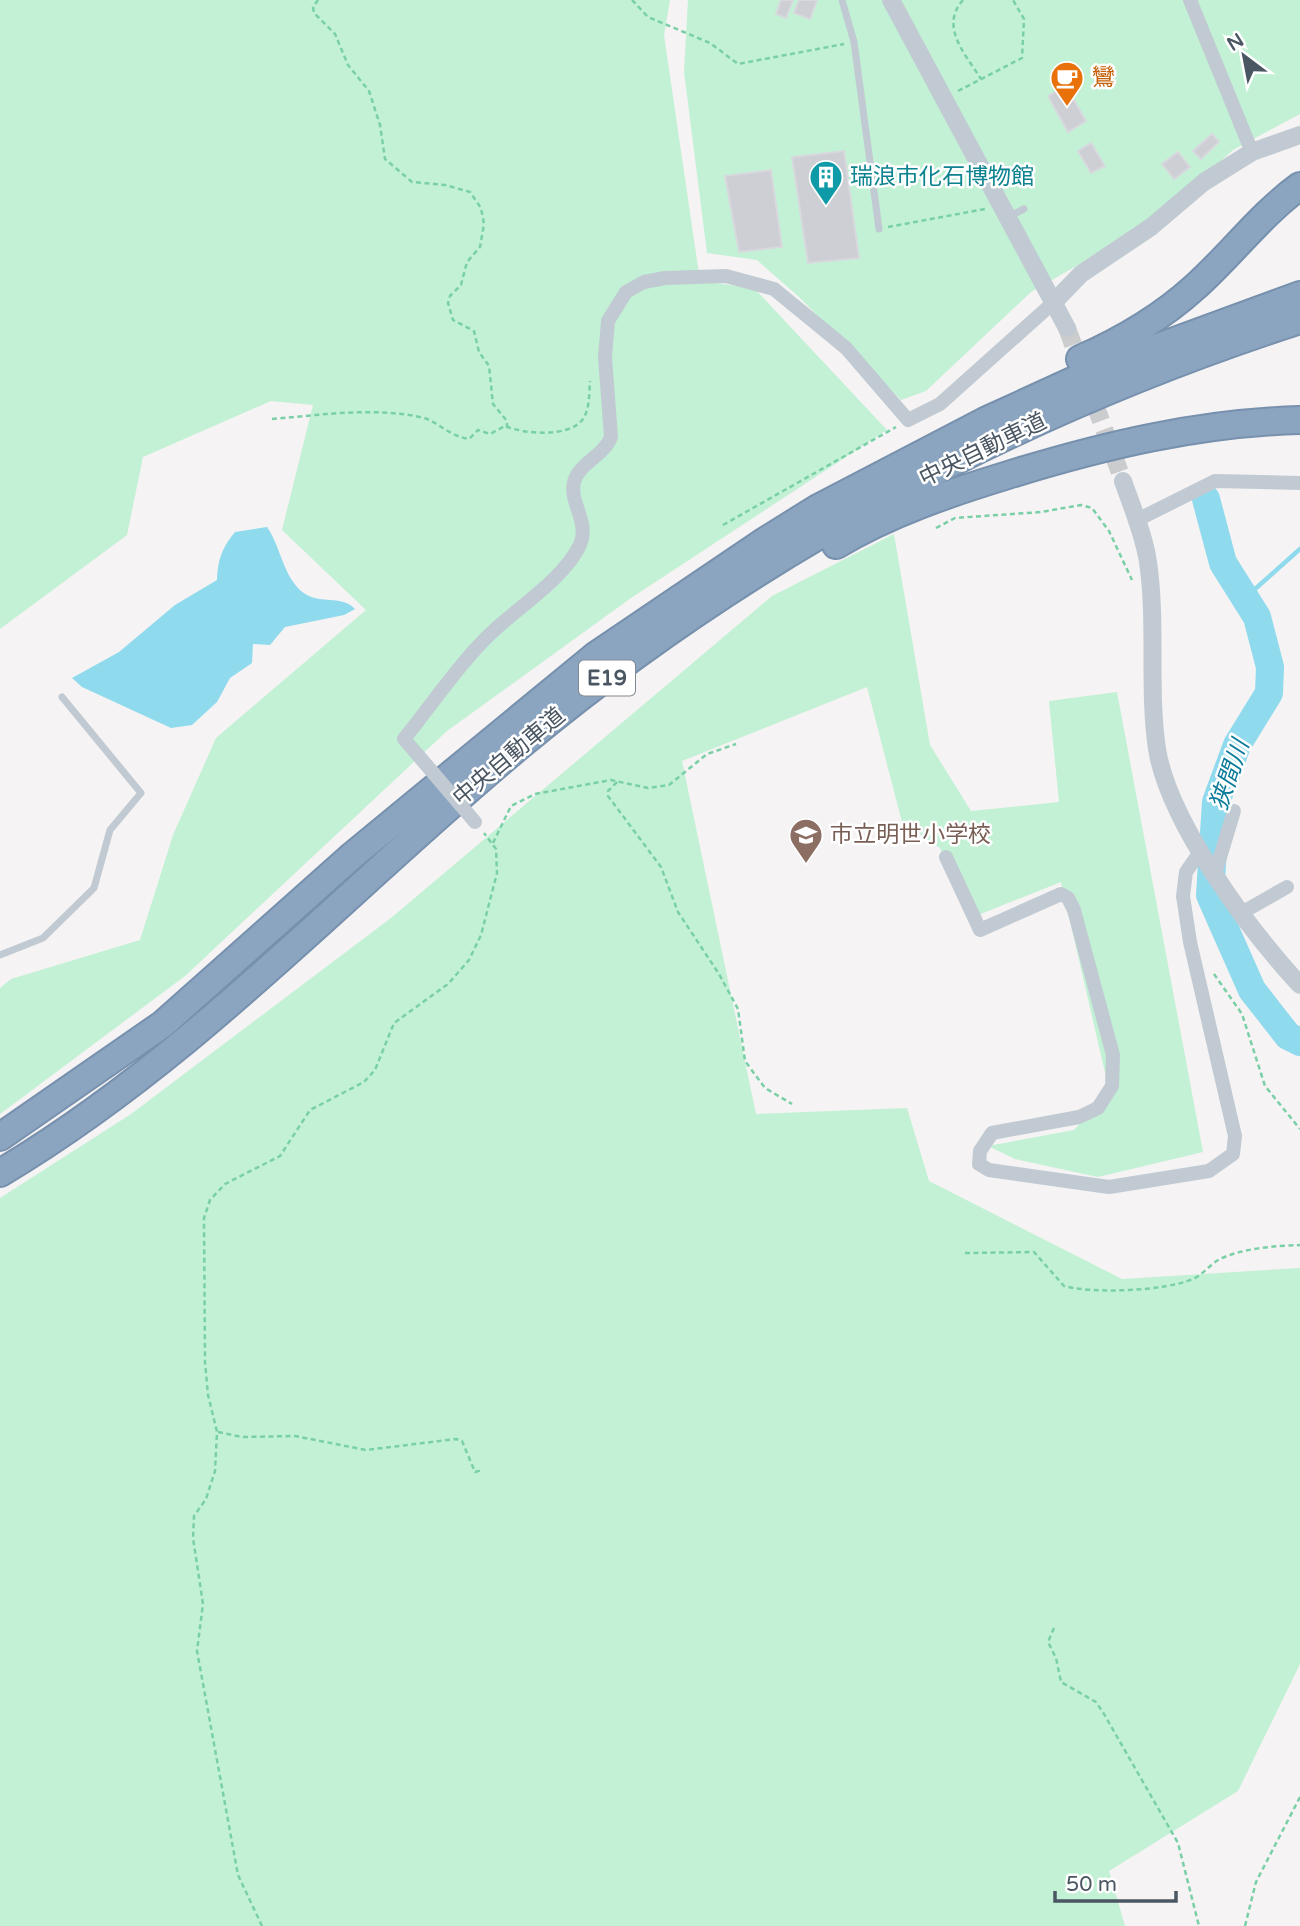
<svg xmlns="http://www.w3.org/2000/svg" width="1300" height="1926" font-family="'Varela Round','Noto Sans JP',sans-serif">
  <style>
    .green { fill: #c3f1d5 }
    .water { fill: #90daee }
    .lines { fill: none; stroke-linecap: round; stroke-linejoin: round }
    .stream { stroke: #90daee; stroke-width: 4.5 }
    .river { stroke: #90daee; stroke-width: 28 }
    .building { fill: #cdcfd5; stroke: #d7d9de; stroke-width: 2 }
    .tertiary-tunnel { stroke: #caccce; stroke-width: 18; stroke-dasharray: 18 9; stroke-linecap: butt }
    .motorway-casing { stroke: #7690ad; stroke-width: 30 }
    .path { stroke: #7ad0a6; stroke-width: 2.5; stroke-dasharray: 5 3.5; stroke-linecap: butt }
    .service { stroke: #c1cad2; stroke-width: 7 }
    .minor { stroke: #c1cad2; stroke-width: 14 }
    .tertiary { stroke: #c1cad2; stroke-width: 18 }
    .motorway { stroke: #8ba5c1; stroke-width: 26 }
    .minor-bridge { stroke: #c1cad2; stroke-width: 14 }
    .labels { text-anchor: middle; dominant-baseline: central; stroke-width: 5; stroke-linejoin: round; paint-order: stroke }
    .shield { fill: #fff; stroke: #808990; stroke-width: 2 }
    .shield-label { font-size: 21px; font-weight: bold; fill: #4a5661 }
    .food-label { font-size: 23px; fill: #c56008; stroke: #fff; text-anchor: start }
    .culture-label { font-size: 23px; fill: #0d838f; stroke: #fff; text-anchor: start }
    .street-label { font-size: 23px; fill: #4a5661; stroke: #fff }
    .education-label { font-size: 23px; fill: #785e54; stroke: #fff; text-anchor: start }
    .water-label { font-size: 24px; font-style: italic; fill: #0c7c9b; stroke: #fff }
  </style>
  <rect width="100%" height="100%" fill="#f5f3f3"/>
  <g class="green">
    <polygon points="0,0 670,0 664,35 700,281 754,288 887,430 631,598 447,731 185,976 0,1114 0,988 11,979 140,940 173,835 216,738 366,610 282,530 313,405 271,401 143,457 127,535 0,629"/>
    <polygon points="688,0 1300,0 1300,114 1233,150 1153,222 1031,292 926,391 901,400 799,297 757,260 707,253 684,72"/>
    <polygon points="894,534 930,745 971,811 1059,802 1049,701 1117,692 1203,1152 1098,1177 1015,1159 988,1146 1074,1130 1109,1090 1061,882 968,919 940,848 902,822 867,687 682,761 756,1114 907,1108 929,1181 1122,1279 1300,1268 1300,1664 1238,1791 1109,1871 1125,1926 0,1926 0,1198 131,1114 391,918 772,596"/>
  </g>
  <path class="water" d="M 267,527 C 282,548 284,584 309,596 C 325,603 343,596 355,609 L 344,615 L 285,627 L 270,645 L 253,644 L 252,663 L 230,678 L 217,702 L 192,725 L 171,728 L 82,687 L 72,678 L 119,652 L 175,605 L 217,580 C 218,559 222,548 235,532 Z"/>
  <g class="lines">
    <polyline class="stream" points="1246,597 1300,549"/>
    <polyline class="river" points="1206,499 1223,563 1257,617 1270,667 1269,693 1237,745 1216,802 1210,895 1252,990 1288,1036 1300,1042"/>
  </g>
  <g class="building">
    <polygon points="781,0 793,0 786,18 776,14"/>
    <polygon points="799,0 817,0 810,19 794,13"/>
    <polygon points="1066,86 1086,121 1068,132 1048,96"/>
    <polygon points="1212,134 1219,142 1201,159 1193,151"/>
    <polygon points="1091,143 1105,166 1091,173 1078,151"/>
    <polygon points="844,151 859,258 808,263 792,157"/>
    <polygon points="1178,152 1190,167 1174,179 1162,164"/>
    <polygon points="771,170 782,247 739,252 725,176"/>
  </g>
  <g class="lines">
    <polyline class="tertiary-tunnel" points="1067,328 1123,481"/>
    <defs>
      <g id="motorway">
        <path d="M 1080,359 C 1121,341 1162,317 1195,287 C 1231,255 1260,215 1300,186"/>
        <path d="M 836,545 C 890,513 949,493 1008,475 C 1105,445 1199,423 1300,420"/>
        <polyline points="0,1137 163,1024 353,855 595,656 765,541 818,508 985,421 1101,368 1300,295"/>
        <path d="M 0,1173 C 195,1057 349,887 523,743 C 750,554 1018,411 1300,320"/>
      </g>
    </defs>
    <use href="#motorway" class="motorway-casing"/>
    <g class="path">
      <polyline points="318,0 313,7 314,13 335,34 348,65 369,91 380,125 385,159 412,182 445,185 470,192 481,208 484,224 480,247 467,262 461,285 450,296 448,303 453,320 474,331 479,352 489,366 493,404 507,421 507,427"/>
      <polyline points="632,0 648,17 710,43 738,64 844,44"/>
      <path d="M 963,0 C 939,27 966,55 981,79"/>
      <polyline points="958,91 1022,58 1024,19 1013,0"/>
      <polyline points="888,227 985,209"/>
      <path d="M 272,419 C 321,415 372,407 420,417 C 437,420 446,435 469,439 L 478,430 L 490,434 L 505,426 C 523,434 570,438 583,419 C 590,408 589,394 590,381"/>
      <polyline points="723,525 896,427"/>
      <polyline points="936,528 955,518 1041,512 1081,505 1092,508 1109,531 1132,580"/>
      <polyline points="617,782 608,791 608,796 661,867 678,912 719,974 738,1009 745,1061 765,1088 792,1104"/>
      <polyline points="493,843 511,806 535,794 611,780 648,788 669,785 707,754 736,744"/>
      <polyline points="1214,974 1242,1014 1265,1086 1300,1129"/>
      <path d="M 965,1253 L 1034,1252 L 1064,1286 C 1094,1294 1165,1291 1193,1279 C 1204,1274 1210,1264 1220,1259 C 1243,1248 1275,1246 1300,1245"/>
      <polyline points="218,1432 242,1437 295,1436 366,1450 456,1439 462,1441 475,1472 482,1470"/>
      <polyline points="1054,1628 1048,1642 1056,1658 1061,1682 1096,1702 1104,1714 1178,1843 1199,1926"/>
      <polyline points="262,1926 238,1875 197,1651 203,1604 193,1538 194,1516 206,1499 215,1471 217,1432 208,1395 205,1362 204,1218 210,1200 225,1184 280,1156 310,1110 364,1082 375,1070 394,1023 448,984 469,960 481,935 497,873 496,849 484,833"/>
      <polyline points="1245,1926 1256,1882 1300,1797"/>
    </g>
    <g class="service">
      <polyline points="842,0 854,42 879,229"/>
      <polyline points="1008,217 1024,209"/>
      <polyline points="0,955 43,938 94,888 110,830 141,793 62,697"/>
    </g>
    <g class="minor">
      <polyline points="1190,0 1252,152"/>
      <polyline points="1137,520 1215,481 1300,483"/>
      <path d="M 417,754 L 404,739 C 431,706 455,669 485,639 C 514,609 561,583 580,545 C 590,522 569,503 574,482 C 579,463 604,456 611,437 L 605,357 L 608,321 L 626,292 L 644,282 L 665,278 L 726,276 L 774,289 L 846,348 L 908,420 L 940,404 L 1054,302"/>
      <polyline points="946,857 980,930 1061,894 1068,898 1074,910 1113,1055 1112,1086 1098,1108 1079,1117 992,1133 980,1151 979,1164 989,1170 1109,1187 1209,1171 1233,1154 1235,1136 1190,942 1183,896 1186,872 1200,852"/>
      <polyline points="1215,874 1234,811"/>
      <polyline points="1243,912 1287,887"/>
    </g>
    <g class="tertiary">
      <polyline points="891,0 1067,328"/>
      <polyline points="1054,302 1081,274 1151,227 1204,182 1252,152 1300,135"/>
      <path d="M 1123,481 C 1132,507 1144,535 1148,562 C 1157,624 1148,688 1157,749 C 1169,823 1250,931 1300,985"/>
    </g>
    <use href="#motorway" class="motorway"/>
    <polyline class="minor-bridge" points="417,754 475,822"/>
  </g>
  <defs>
    <symbol id="cafe-pin" viewBox="-11 -11 22 30"><path d="M0 17L-7.5 6A9.5 9.5 0 1 1 7.5 6Z" fill="#e8710a" stroke="#fff"/><path d="M-5.5-4.5H6V0H3Q3 3.5 0 3.5H-2.5Q-5.5 3.5-5.5 0ZM3-3.2v2h1.7v-2ZM-6 4.5H4V6H-6Z" fill="#fff"/></symbol>
    <symbol id="building-pin" viewBox="-11 -11 22 30"><path d="M0 17L-7.5 6A9.5 9.5 0 1 1 7.5 6Z" fill="#0f9aa8" stroke="#fff"/><path d="M-4-6H4V6H1V3H-1V6H-4ZM-2.5-4.3h1.7v1.8h-1.7ZM.8-4.3h1.7v1.8H.8ZM-2.5-1h1.7V.8h-1.7ZM.8-1h1.7V.8H.8Z" fill="#fff"/></symbol>
    <symbol id="school-pin" viewBox="-11 -11 22 30"><path d="M0 17L-7.5 6A9.5 9.5 0 1 1 7.5 6Z" fill="#8d6e63" stroke="#fff"/><path d="M0-5L7-2L0 1L-7-2ZM-4 1L0 2.5L4 1V4Q0 6-4 4Z" fill="#fff"/></symbol>
  </defs>
  <g fill-rule="evenodd">
    <use href="#cafe-pin" x="1048" y="59" width="38" height="52"/>
    <use href="#building-pin" x="807" y="158" width="38" height="52"/>
    <use href="#school-pin" x="787" y="816" width="38" height="52"/>
  </g>
  <g class="labels">
    <rect class="shield" x="579" y="660.5" width="56" height="35" rx="5"/>
    <g class="shield-label">
      <text x="607" y="678">E19</text>
    </g>
    <g class="food-label">
      <text x="1092" y="78">鸞</text>
    </g>
    <g class="culture-label">
      <text x="850" y="177">瑞浪市化石博物館</text>
    </g>
    <g class="street-label">
      <text transform="translate(983 450) rotate(-26)">中央自動車道</text>
      <text transform="translate(509 757) rotate(-40)">中央自動車道</text>
    </g>
    <g class="education-label">
      <text x="830" y="835">市立明世小学校</text>
    </g>
    <g class="water-label">
      <text transform="translate(1230 775) rotate(-71)">狭間川</text>
    </g>
  </g>
  <g transform="translate(1244 56) rotate(328)" stroke="#ffffff" stroke-width="5" paint-order="stroke">
  <path d="M0-5L12 26L0 18L-12 26Z" fill="#4a5661"/>
  <text y="-10" font-size="19" font-weight="bold" text-anchor="middle" fill="#4a5661">N</text>
  </g>
  <path d="M1055 1891v10h121v-10" fill="none" stroke="#4a5661" stroke-width="3.5"/>
  <text x="1066" y="1891" font-size="21" fill="#4a5661" stroke="#ffffff" stroke-width="5" paint-order="stroke">50 m</text>
</svg>
